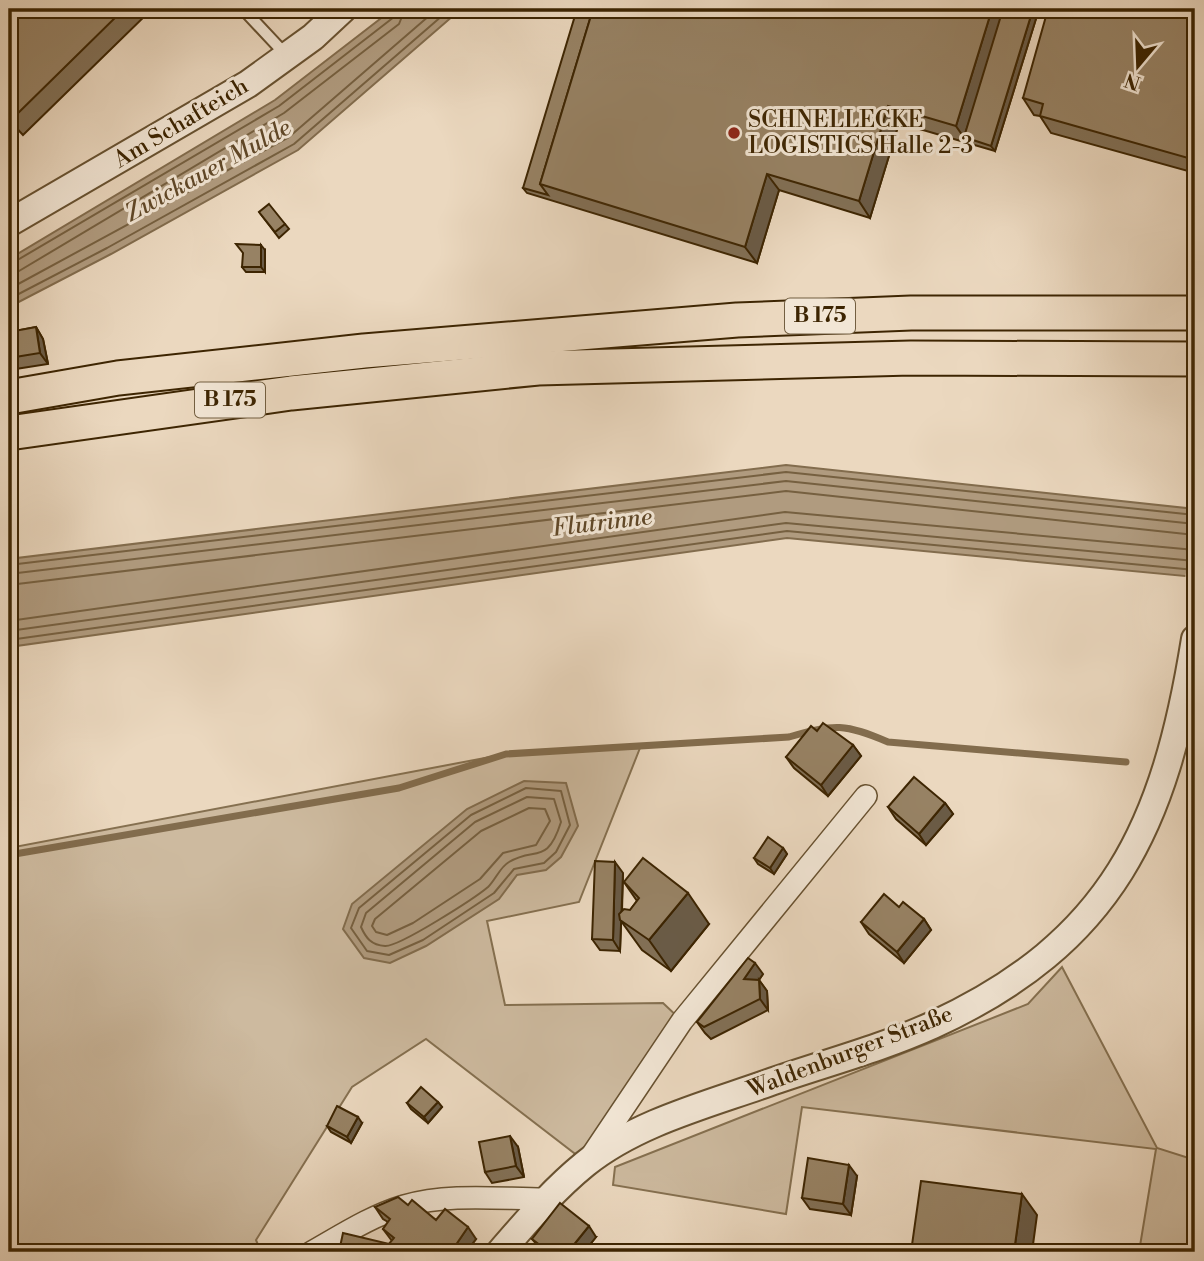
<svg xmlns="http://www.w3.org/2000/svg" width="1204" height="1261" font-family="'Libre Bodoni',serif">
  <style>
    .green { fill: #cdba9f; stroke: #857050; stroke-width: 2 }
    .water { fill: #b09b7f; stroke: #826c4d; stroke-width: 2 }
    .pier { fill: #ebd8bf }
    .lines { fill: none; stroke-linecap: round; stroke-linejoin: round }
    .shore { stroke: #766040; stroke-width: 2 }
    .stream { stroke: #826c4d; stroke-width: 7 }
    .service-casing { stroke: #685231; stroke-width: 14 }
    .minor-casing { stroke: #685231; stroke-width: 24 }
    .tertiary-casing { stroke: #685231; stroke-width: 30 }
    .primary-casing { stroke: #3d2502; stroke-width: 37 }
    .service { stroke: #f2e6d5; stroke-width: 10 }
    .minor { stroke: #f2e6d5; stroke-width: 21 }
    .tertiary { stroke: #f2e6d5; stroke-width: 26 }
    .primary { stroke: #ebd8bf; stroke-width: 33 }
    .wall { fill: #827056; stroke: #3d2502; stroke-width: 2 }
    .shaded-wall { fill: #6a5b46; stroke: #3d2502; stroke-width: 2 }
    .building { fill: #978264; stroke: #3d2502; stroke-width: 2 }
    .poi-dot { fill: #8f2418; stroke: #f2e6d5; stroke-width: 2.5 }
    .labels { text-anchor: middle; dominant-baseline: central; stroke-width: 6; stroke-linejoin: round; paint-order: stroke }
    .shield { fill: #f2e6d5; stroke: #735f41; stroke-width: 2 }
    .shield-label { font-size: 21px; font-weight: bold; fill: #3d2502 }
    .poi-label { font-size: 23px; fill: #3d2502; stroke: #f2e6d5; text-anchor: start }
    .street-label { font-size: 23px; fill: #3d2502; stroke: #f2e6d5 }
    .water-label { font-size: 24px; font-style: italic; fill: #604828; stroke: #f2e6d5 }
  </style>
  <rect width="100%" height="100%" fill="#ebd8bf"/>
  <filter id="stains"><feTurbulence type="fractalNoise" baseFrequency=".00286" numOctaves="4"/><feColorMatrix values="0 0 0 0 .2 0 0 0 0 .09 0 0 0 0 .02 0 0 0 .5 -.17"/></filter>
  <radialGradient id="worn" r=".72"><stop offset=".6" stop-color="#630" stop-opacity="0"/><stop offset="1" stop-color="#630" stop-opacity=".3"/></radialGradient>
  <g class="green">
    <polygon points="640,748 579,902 487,921 505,1005 663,1003 682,1021 587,1163 426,1039 352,1087 256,1240 261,1252 9,1252 9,848 506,754"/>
    <polygon points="1062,967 1157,1148 1195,1160 1195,1252 1139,1252 1156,1149 802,1107 786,1214 613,1185 615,1167 1028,1004"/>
  </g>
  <g class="water">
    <polygon points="393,9 461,9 298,150 111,254 9,307 9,259 275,100"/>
    <polygon points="786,465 1195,509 1195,577 787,538 9,647 9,559"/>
    <polygon points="524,781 566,783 578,826 561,857 546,870 517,875 499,899 426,946 390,963 364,958 343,929 352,904 467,809"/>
  </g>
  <polygon class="pier" points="1195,516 1195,580 1185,579"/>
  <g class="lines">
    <g class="shore">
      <polyline points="9,265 279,106 394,17 397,9"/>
      <polyline points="9,274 19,271 284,113 399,24 405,9"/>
      <polyline points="9,289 289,137 437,9"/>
      <polyline points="9,299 107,248 294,144 450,9"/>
      <polyline points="9,565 786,472 1195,515"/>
      <polyline points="9,574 786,481 1195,524"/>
      <polyline points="9,585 786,491 1195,535"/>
      <polyline points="9,621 785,512 1195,550"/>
      <polyline points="9,631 786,523 1195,561"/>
      <polyline points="9,640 787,531 1195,570"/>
      <polygon points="526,788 561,791 570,825 556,852 544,863 514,869 494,893 423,940 389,955 367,951 351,928 359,908 471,815"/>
      <path d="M 527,797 L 554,799 L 561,822 C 547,866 535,846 509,862 C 500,867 496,879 488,887 C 475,898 399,947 385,946 C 371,945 366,938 361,927 L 366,913 L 475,822 Z"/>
      <polygon points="529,808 545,809 550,821 536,845 503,853 480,879 413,923 387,935 376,932 372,926 375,919 481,831"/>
    </g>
    <path class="stream" d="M 9,855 L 399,788 L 506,754 L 789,737 C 834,723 846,724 888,742 L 1126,762"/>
    <defs>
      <g id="service">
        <polyline points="243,9 287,56"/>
        <polyline points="1177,735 1195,737"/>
      </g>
      <g id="minor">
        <polyline points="590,1158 682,1021 866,796"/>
        <path d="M 312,1252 C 342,1235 371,1216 404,1206 C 449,1193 499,1199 545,1199"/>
      </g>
      <g id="tertiary">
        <polyline points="9,223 248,84 313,37 343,9"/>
        <path d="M 500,1252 C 527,1221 553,1190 585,1164 C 636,1123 706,1105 768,1083 C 822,1064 880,1049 933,1025 C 1113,942 1165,826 1195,639"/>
      </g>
      <g id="primary">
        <polyline points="9,397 118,378 364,351 737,320 911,313 1195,313"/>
        <polyline points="9,433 291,393 538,368 911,358 1195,359"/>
      </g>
    </defs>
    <use href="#service" class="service-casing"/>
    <use href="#minor" class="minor-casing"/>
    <use href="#tertiary" class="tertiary-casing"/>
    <use href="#primary" class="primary-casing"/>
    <use href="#service" class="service"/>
    <use href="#minor" class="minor"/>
    <use href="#tertiary" class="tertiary"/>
    <use href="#primary" class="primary"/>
  </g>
  <g class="wall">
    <polygon points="9,9 152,9 23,135 9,120"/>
    <polygon points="1039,9 995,151 899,123 870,218 779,190 757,263 527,193 523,188"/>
    <polygon points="1195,9 1195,173 1051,133 1040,116 1034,115 1023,98"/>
    <polygon points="259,212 285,224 289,229 279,238"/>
    <polygon points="265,250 265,272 246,272 242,267"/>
    <polygon points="36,327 43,339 48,364 9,370 9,332"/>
    <polygon points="817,731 853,745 861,756 828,796 794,768 786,757"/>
    <polygon points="945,803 953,814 926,845 896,819 888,807"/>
    <polygon points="783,848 787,854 774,874 758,864 754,858"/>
    <polygon points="623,873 622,911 630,910 637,901 624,882 709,924 671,971 642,950 621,921 620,951 600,950 592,939"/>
    <polygon points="899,907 924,919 931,930 904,963 869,934 861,922"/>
    <polygon points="763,974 759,980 767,991 768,1010 711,1039 705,1033 697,1022"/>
    <polygon points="1195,997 1195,1025 1188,1015"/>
    <polygon points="438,1102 442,1107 428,1123 411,1109 407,1103"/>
    <polygon points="362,1123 351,1143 331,1132 327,1126"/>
    <polygon points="518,1147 524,1177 492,1183 485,1172"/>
    <polygon points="857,1176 851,1215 810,1209 802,1198"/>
    <polygon points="408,1205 436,1220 476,1239 466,1252 344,1252 340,1247 389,1244 392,1241 383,1229 388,1222 383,1219 375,1207"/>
    <polygon points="596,1237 584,1252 543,1252 532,1239"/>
  </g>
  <g class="shaded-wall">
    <polygon points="992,9 1008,9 964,137 967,142 956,126"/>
    <polygon points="1033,9 1039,9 995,151 991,146"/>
    <polygon points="888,106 899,123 870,218 859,201"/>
    <polygon points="767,174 779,190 757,263 745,247"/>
    <polygon points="261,245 265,250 265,272 261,267"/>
    <polygon points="36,327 43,339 48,364 40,353"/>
    <polygon points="853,745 861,756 828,796 821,785"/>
    <polygon points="945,803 953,814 926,845 919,834"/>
    <polygon points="783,848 787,854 774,874 770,868"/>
    <polygon points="615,862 623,873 620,951 613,940"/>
    <polygon points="688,893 709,924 671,971 649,940"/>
    <polygon points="924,919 931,930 904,963 897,952"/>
    <polygon points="755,963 763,974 752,990 744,979"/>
    <polygon points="759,980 767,991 768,1010 760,999"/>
    <polygon points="438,1102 442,1107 428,1123 424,1117"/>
    <polygon points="358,1117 362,1123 351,1143 347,1137"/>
    <polygon points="510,1136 518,1147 524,1177 516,1166"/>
    <polygon points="849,1165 857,1176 851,1215 843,1204"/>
    <polygon points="1022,1194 1037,1215 1032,1252 1014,1252"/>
    <polygon points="589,1226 596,1237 584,1252 568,1252"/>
    <polygon points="468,1227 476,1239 466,1252 451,1252"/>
  </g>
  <g class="building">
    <polygon points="9,9 124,9 12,119 9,116"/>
    <polygon points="577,9 593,9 540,184 548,195 523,188"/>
    <polygon points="593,9 992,9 956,126 888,106 859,201 767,174 745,247 540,184"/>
    <polygon points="1003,9 1033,9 991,146 964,137"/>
    <polygon points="1048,9 1195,9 1195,160 1040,116 1043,104 1023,98"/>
    <polygon points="269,204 285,224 275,232 259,212"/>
    <polygon points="236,244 261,245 261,267 242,267 243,253"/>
    <polygon points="36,327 40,353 9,358 9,332"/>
    <polygon points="823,723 853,745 821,785 786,757 811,726 817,731"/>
    <polygon points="914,777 945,803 919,834 888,807"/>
    <polygon points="768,837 783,848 770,868 754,858"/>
    <polygon points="643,858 688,893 649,940 620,920 619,914 624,909 630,910 639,898 624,882"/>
    <polygon points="595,861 615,862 613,940 592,939"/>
    <polygon points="884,894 899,907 903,902 924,919 897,952 861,922"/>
    <polygon points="748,958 755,963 744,979 759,980 760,999 704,1027 697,1022"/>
    <polygon points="1195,997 1195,1018 1188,1015"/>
    <polygon points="421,1087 438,1102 424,1117 407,1103"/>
    <polygon points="337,1106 358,1117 347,1137 327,1126"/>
    <polygon points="510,1136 516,1166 485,1172 479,1142"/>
    <polygon points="808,1158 849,1165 843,1204 802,1198"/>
    <polygon points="921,1181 1022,1194 1014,1252 911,1252"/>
    <polygon points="398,1197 408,1205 412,1200 436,1220 445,1209 468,1227 451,1252 360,1252 340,1247 343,1233 389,1244 394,1238 383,1229 390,1219 375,1207"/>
    <polygon points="560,1203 589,1226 568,1252 549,1252 532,1239"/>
  </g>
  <circle class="poi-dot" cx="734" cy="133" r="7"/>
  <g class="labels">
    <g class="shield">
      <rect x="785" y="298.5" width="70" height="35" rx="5"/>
      <rect x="195" y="382.5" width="70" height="35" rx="5"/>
    </g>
    <g class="shield-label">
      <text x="820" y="316">B 175</text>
      <text x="230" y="400">B 175</text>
    </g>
    <g class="poi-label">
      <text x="748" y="120">SCHNELLECKE<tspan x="748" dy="26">LOGISTICS Halle 2-3</tspan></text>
    </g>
    <g class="street-label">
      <text transform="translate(181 123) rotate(-31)">Am Schafteich</text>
      <text transform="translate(850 1052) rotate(-21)">Waldenburger Straße</text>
    </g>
    <g class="water-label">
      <text transform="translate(208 171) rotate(-29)">Zwickauer Mulde</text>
      <text transform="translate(602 523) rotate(-7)">Flutrinne</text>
    </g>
  </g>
  <rect width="1204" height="1261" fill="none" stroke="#ebd8bf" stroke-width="35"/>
  <rect x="10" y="10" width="1183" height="1240" fill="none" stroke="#3d2502" stroke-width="3.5"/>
  <rect x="18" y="18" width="1169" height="1226" fill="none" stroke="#3d2502" stroke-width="2"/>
  <g transform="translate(1138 66) rotate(199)" stroke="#f2e6d5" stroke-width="5" paint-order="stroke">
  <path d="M0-5L12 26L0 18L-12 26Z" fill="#3d2502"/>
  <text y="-10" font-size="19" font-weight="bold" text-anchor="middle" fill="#3d2502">N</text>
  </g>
  <rect width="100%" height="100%" filter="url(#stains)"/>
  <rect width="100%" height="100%" fill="url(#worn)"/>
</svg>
